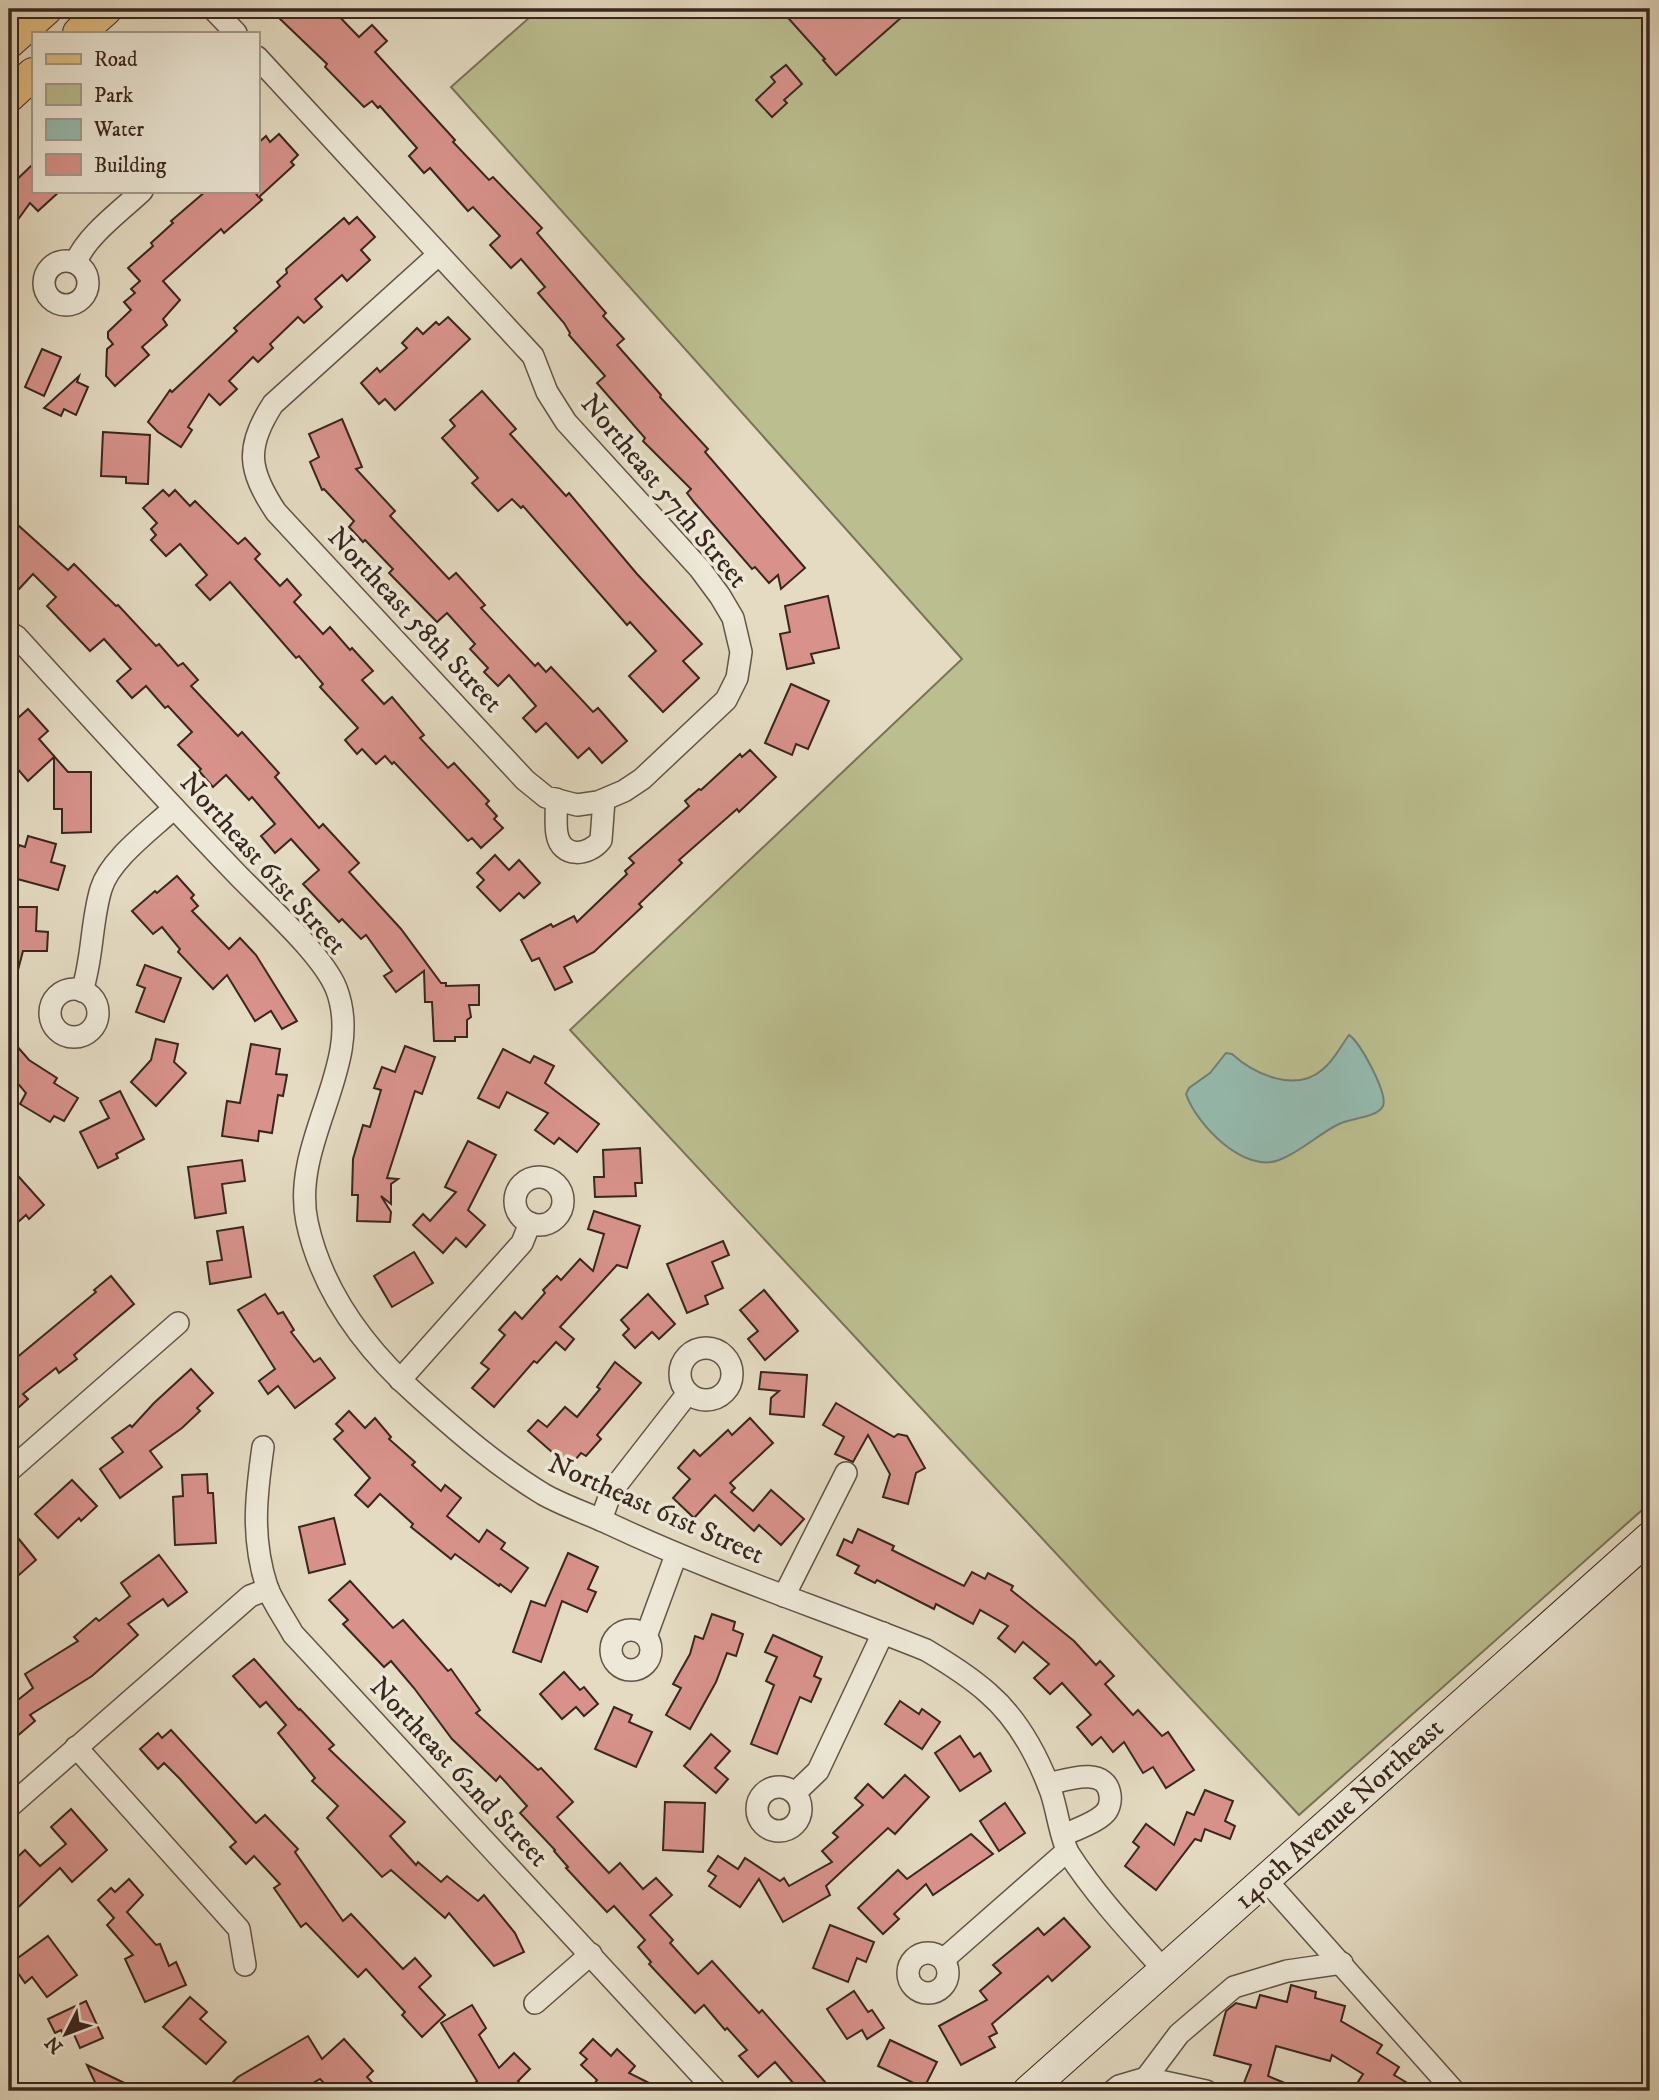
<svg xmlns="http://www.w3.org/2000/svg" width="1659" height="2100" font-family="'IM FELL DW Pica',serif">
  <style>
    .green { fill: #bbbe8f; stroke: #7a7256; stroke-width: 2 }
    .water { fill: #95bbb0; stroke: #707f76; stroke-width: 2 }
    .building { fill: #d8928b; stroke: #39261e; stroke-width: 2 }
    .lines { fill: none; stroke-linecap: round; stroke-linejoin: round }
    .street-casing { stroke: #645347; stroke-width: 24 }
    .secondary-casing { stroke: #39261e; stroke-width: 32 }
    .primary-casing { stroke: #39261e; stroke-width: 34 }
    .street { stroke: #ede8d7; stroke-width: 21 }
    .secondary { stroke: #ede8d7; stroke-width: 30 }
    .primary { stroke: #e2be81; stroke-width: 32 }
    .labels { text-anchor: middle; dominant-baseline: central; stroke-width: 7; stroke-linejoin: round; paint-order: stroke }
    .street-label { font-size: 28px; fill: #39261e; stroke: #ede8d7 }
  </style>
  <rect width="100%" height="100%" fill="#e4dbc2"/>
  <filter id="stains"><feTurbulence type="fractalNoise" baseFrequency=".00286" numOctaves="4"/><feColorMatrix values="0 0 0 0 .2 0 0 0 0 .09 0 0 0 0 .02 0 0 0 .5 -.17"/></filter>
  <radialGradient id="worn" r=".72"><stop offset=".6" stop-color="#630" stop-opacity="0"/><stop offset="1" stop-color="#630" stop-opacity=".3"/></radialGradient>
  <polygon class="green" points="539,9 1650,9 1650,1503 1299,1815 570,1030 962,659 451,87"/>
  <path class="water" d="M 1349,1035 C 1360,1041 1388,1094 1383,1106 C 1377,1118 1350,1118 1339,1124 C 1318,1134 1301,1152 1279,1160 C 1244,1174 1196,1124 1186,1094 L 1189,1088 L 1210,1073 L 1226,1053 L 1232,1054 C 1254,1074 1295,1093 1322,1070 C 1334,1061 1340,1047 1349,1035 Z"/>
  <g class="building">
    <polygon points="287,9 332,9 359,37 372,25 387,41 375,52 455,140 453,142 489,180 493,177 542,228 537,233 606,313 603,316 624,339 617,345 661,395 660,397 708,449 705,452 805,568 781,589 778,575 769,583 755,567 752,569 694,502 687,493 691,489 643,441 645,438 597,383 605,376 569,335 570,333 564,323 538,293 545,287 521,259 511,268 490,245 500,236 473,207 468,211 430,168 424,173 409,156 417,148 380,106 378,108 372,101 364,107 325,67 327,64 278,17"/>
    <polygon points="780,9 911,9 836,75 823,60 825,59"/>
    <polygon points="786,65 802,84 784,100 787,103 772,117 756,100 775,82 771,77"/>
    <polygon points="279,134 298,155 291,162 294,165 259,197 262,200 224,233 221,229 163,281 180,300 163,319 167,325 142,347 149,355 115,386 106,376 107,349 113,344 108,338 108,332 131,310 124,302 135,293 131,289 140,281 128,268 153,246 151,243 173,223 171,221 206,191 254,191 257,195 257,144 266,136 270,142"/>
    <polygon points="33,164 33,191 60,191 38,211 30,203 9,232 9,187"/>
    <polygon points="357,217 375,237 361,250 370,260 347,281 342,275 315,299 322,307 304,323 298,317 270,344 273,348 258,362 253,357 229,381 237,389 220,405 209,394 188,427 192,430 181,447 158,432 148,422 170,390 172,392 237,331 234,328 280,286 277,282 287,273 286,269 344,218 349,224"/>
    <polygon points="448,317 470,339 395,410 385,399 379,404 361,383 377,368 380,372 407,348 402,343 417,328 423,334 436,322 439,325"/>
    <polygon points="42,349 61,357 44,396 25,387"/>
    <polygon points="79,376 77,382 88,387 76,415 64,409 61,416 44,408"/>
    <polygon points="482,391 516,429 510,434 566,496 569,493 637,574 702,644 683,661 699,678 663,712 629,676 656,651 630,622 627,625 523,506 521,508 512,499 498,511 472,483 478,478 442,438 455,426 450,420"/>
    <polygon points="342,419 362,467 356,469 395,511 390,516 449,579 456,573 485,605 481,608 535,666 538,663 546,672 551,667 593,712 598,708 627,741 602,763 589,748 578,758 546,723 536,732 523,718 536,706 509,675 498,686 484,672 488,668 470,649 475,644 447,613 437,622 389,573 393,569 365,540 363,542 349,527 354,521 324,489 322,490 310,462 319,457 309,434"/>
    <polygon points="103,432 150,435 148,484 126,483 126,477 101,476"/>
    <polygon points="163,490 169,496 175,490 190,506 195,501 238,544 245,538 260,554 255,559 280,586 287,579 301,595 294,602 323,634 330,627 350,650 352,648 373,671 362,680 384,704 392,697 424,735 420,738 448,768 454,763 489,801 486,804 497,816 494,819 503,828 481,848 472,838 468,841 394,762 392,764 385,756 376,764 362,749 357,754 345,740 358,728 320,687 323,684 299,656 296,658 230,582 210,600 196,585 207,575 180,544 166,556 151,540 156,535 151,529 157,523 143,508"/>
    <polygon points="9,517 68,570 74,564 116,606 118,605 156,646 159,644 178,666 183,663 198,680 191,686 238,736 242,732 279,773 275,777 319,828 323,824 359,863 349,872 401,929 441,983 446,983 446,986 479,985 479,1005 469,1005 471,1017 467,1020 467,1037 455,1037 455,1041 434,1041 432,1002 425,1002 424,971 396,992 384,976 392,971 366,935 361,939 342,919 339,922 303,884 319,870 291,839 275,853 261,836 275,824 252,797 249,800 226,775 213,787 199,771 201,769 178,745 192,732 168,706 165,708 146,686 132,698 117,681 131,669 104,639 90,651 47,606 56,597 33,574 19,589 9,580"/>
    <polygon points="828,596 839,648 811,654 814,663 787,669 780,634 790,632 785,606"/>
    <polygon points="791,684 829,701 808,749 796,744 792,755 765,743"/>
    <polygon points="28,709 48,731 39,739 68,772 91,772 91,832 62,833 62,809 54,809 54,757 28,781 9,759 9,726"/>
    <polygon points="750,750 776,777 739,812 737,809 679,860 682,863 639,904 642,907 594,952 564,967 572,982 555,990 539,958 532,961 521,940 551,924 553,927 574,916 577,922 627,874 625,871 634,863 629,858 689,806 685,801 699,789 701,790 740,754 742,757"/>
    <polygon points="28,836 56,844 51,862 65,866 58,890 10,877 19,845 25,847"/>
    <polygon points="495,855 509,870 519,860 540,883 524,898 519,893 500,911 477,887 484,880 477,873"/>
    <polygon points="177,876 194,895 191,898 198,906 192,911 229,949 240,938 256,955 297,1021 282,1029 271,1011 255,1021 227,975 213,989 178,952 180,949 162,927 153,934 132,911 155,891 157,893"/>
    <polygon points="9,907 37,907 36,931 48,932 47,951 23,951 14,985 9,984"/>
    <polygon points="145,965 181,978 164,1022 136,1012 145,988 137,985"/>
    <polygon points="9,1037 29,1060 57,1078 54,1083 78,1098 64,1121 54,1116 50,1122 20,1104 26,1093 9,1073"/>
    <polygon points="156,1039 178,1044 174,1062 186,1073 156,1106 131,1082 151,1060"/>
    <polygon points="251,1044 280,1049 276,1074 287,1075 283,1096 278,1095 272,1133 259,1131 258,1141 222,1136 227,1101 240,1103"/>
    <polygon points="405,1046 435,1057 422,1094 415,1091 387,1178 398,1179 391,1184 391,1204 381,1196 391,1212 390,1222 357,1221 358,1195 352,1195 353,1159 363,1125 370,1127 381,1090 374,1088 382,1067 395,1072"/>
    <polygon points="503,1049 530,1063 534,1056 554,1066 545,1083 599,1124 577,1152 559,1138 554,1144 535,1130 548,1113 507,1092 499,1108 478,1098"/>
    <polygon points="120,1091 144,1139 116,1154 118,1158 98,1168 80,1132 109,1118 100,1101"/>
    <polygon points="468,1141 496,1155 468,1210 485,1225 466,1247 456,1238 443,1253 413,1225 423,1214 430,1221 456,1192 445,1187"/>
    <polygon points="640,1148 642,1183 635,1183 636,1196 595,1197 594,1177 604,1177 603,1150"/>
    <polygon points="242,1160 245,1181 222,1184 226,1213 195,1218 188,1167"/>
    <polygon points="19,1177 44,1205 29,1219 26,1215 9,1230 9,1186"/>
    <polygon points="594,1211 640,1226 627,1268 617,1265 560,1327 574,1339 565,1350 556,1342 537,1363 534,1361 494,1407 472,1388 489,1369 481,1363 505,1335 499,1330 515,1312 522,1319 545,1293 543,1290 557,1276 561,1280 580,1259 593,1271 604,1234 588,1229"/>
    <polygon points="243,1227 251,1277 210,1284 207,1262 222,1260 217,1231"/>
    <polygon points="723,1241 729,1255 712,1262 723,1288 705,1296 708,1304 687,1313 667,1264"/>
    <polygon points="414,1252 433,1283 392,1307 374,1276"/>
    <polygon points="111,1276 134,1304 74,1355 77,1359 59,1373 56,1368 23,1394 28,1399 9,1416 9,1364 96,1292 94,1290"/>
    <polygon points="764,1290 798,1331 765,1360 748,1339 758,1331 740,1310"/>
    <polygon points="265,1294 278,1314 283,1312 294,1330 291,1332 314,1362 320,1358 335,1378 295,1408 278,1386 268,1394 259,1381 275,1369 238,1310"/>
    <polygon points="648,1294 675,1324 659,1339 652,1332 635,1348 623,1335 629,1329 621,1320"/>
    <polygon points="615,1362 641,1383 597,1435 601,1439 586,1456 581,1453 569,1467 528,1431 538,1420 547,1427 565,1407 577,1417 600,1389 597,1387"/>
    <polygon points="191,1369 213,1393 197,1408 200,1411 182,1428 150,1451 162,1467 120,1498 100,1469 123,1452 112,1438 130,1425 132,1427 154,1403"/>
    <polygon points="761,1372 807,1375 804,1417 770,1414 771,1398 779,1391 759,1389"/>
    <polygon points="836,1403 894,1437 898,1434 907,1436 925,1468 916,1473 908,1504 883,1497 890,1474 868,1435 853,1462 835,1454 844,1437 823,1425"/>
    <polygon points="349,1411 365,1428 375,1418 391,1437 389,1439 415,1462 412,1465 441,1491 445,1485 461,1498 447,1516 479,1542 487,1530 505,1543 501,1549 528,1568 511,1592 500,1584 499,1586 455,1554 451,1559 411,1527 413,1524 380,1494 368,1507 355,1495 370,1478 334,1439 343,1431 336,1424"/>
    <polygon points="750,1418 773,1443 730,1483 735,1488 731,1492 753,1511 771,1490 804,1519 781,1545 759,1525 754,1531 715,1495 694,1518 673,1498 690,1479 678,1468 694,1450 700,1456 728,1430 732,1435"/>
    <polygon points="207,1474 208,1493 213,1493 216,1543 175,1545 173,1497 183,1496 182,1475"/>
    <polygon points="72,1480 97,1506 81,1521 79,1518 58,1538 35,1514"/>
    <polygon points="334,1518 345,1564 309,1573 299,1527"/>
    <polygon points="9,1527 36,1560 19,1575 16,1572 9,1578"/>
    <polygon points="858,1529 894,1546 892,1550 964,1586 972,1572 985,1579 988,1573 1013,1586 1011,1590 1074,1641 1096,1665 1100,1661 1114,1676 1105,1684 1133,1715 1138,1710 1162,1736 1168,1732 1194,1770 1166,1788 1153,1767 1143,1773 1124,1742 1113,1752 1101,1737 1092,1745 1077,1727 1091,1715 1062,1683 1050,1694 1034,1678 1049,1664 1023,1642 1015,1652 998,1638 1008,1626 980,1610 973,1624 936,1604 934,1609 877,1580 875,1583 855,1573 859,1566 837,1555 844,1539 852,1543"/>
    <polygon points="568,1553 598,1567 588,1589 596,1592 587,1612 562,1601 541,1662 513,1652 531,1601 545,1606"/>
    <polygon points="159,1555 187,1592 168,1606 163,1599 128,1624 138,1635 92,1676 30,1715 35,1721 9,1743 9,1707 33,1688 25,1674 78,1641 74,1637 96,1618 99,1621 130,1596 121,1583"/>
    <polygon points="350,1581 393,1628 403,1620 448,1671 451,1669 480,1710 476,1713 538,1770 541,1768 573,1802 557,1817 609,1873 620,1863 643,1889 656,1878 672,1895 650,1915 673,1940 670,1943 698,1974 712,1961 759,2013 762,2010 833,2091 800,2091 775,2062 758,2077 739,2056 747,2050 727,2028 725,2030 704,2005 695,2013 649,1964 651,1962 638,1947 645,1940 614,1906 607,1912 566,1868 568,1867 554,1851 555,1850 520,1813 527,1806 500,1776 496,1781 452,1739 414,1688 391,1661 384,1667 343,1624 348,1620 329,1600"/>
    <polygon points="712,1614 735,1622 733,1630 743,1634 736,1656 727,1653 716,1682 690,1729 666,1715 681,1688 673,1684 690,1654 695,1636 703,1639"/>
    <polygon points="773,1635 822,1657 814,1676 821,1679 811,1702 800,1697 777,1754 751,1744 774,1685 766,1681 777,1657 765,1652"/>
    <polygon points="254,1659 299,1710 300,1709 334,1745 329,1749 405,1822 390,1836 416,1865 418,1862 441,1882 447,1876 478,1901 484,1895 515,1933 524,1952 494,1966 449,1913 445,1918 391,1870 382,1877 327,1818 338,1806 312,1781 315,1778 278,1733 286,1725 266,1702 260,1707 233,1676"/>
    <polygon points="564,1672 580,1690 584,1687 598,1704 584,1716 576,1707 562,1719 540,1694"/>
    <polygon points="900,1701 919,1714 922,1709 940,1722 922,1749 885,1724"/>
    <polygon points="614,1707 632,1715 629,1722 652,1732 636,1767 595,1749"/>
    <polygon points="171,1730 256,1823 265,1815 298,1849 295,1852 343,1921 351,1914 403,1969 415,1958 431,1976 419,1987 445,2015 422,2037 402,2015 405,2012 366,1969 358,1977 306,1923 301,1927 274,1888 280,1884 254,1856 246,1864 230,1847 236,1842 180,1779 164,1763 158,1769 140,1749 158,1733 162,1738"/>
    <polygon points="711,1734 730,1751 715,1768 728,1779 716,1793 684,1766"/>
    <polygon points="960,1736 974,1757 980,1753 991,1771 960,1791 935,1753"/>
    <polygon points="905,1775 929,1797 895,1834 888,1828 826,1886 830,1895 783,1922 759,1879 740,1907 709,1886 716,1876 708,1871 718,1856 738,1869 745,1858 780,1881 784,1878 789,1886 832,1862 822,1851 838,1837 833,1833 863,1805 855,1798 868,1784 883,1798"/>
    <polygon points="1205,1790 1233,1801 1225,1821 1235,1826 1230,1839 1205,1829 1201,1841 1195,1839 1156,1890 1125,1866 1139,1847 1133,1842 1146,1824 1174,1845 1187,1812 1194,1815"/>
    <polygon points="665,1802 705,1803 703,1852 663,1850"/>
    <polygon points="1005,1803 1025,1833 999,1851 980,1821"/>
    <polygon points="71,1809 107,1850 72,1882 60,1868 9,1916 9,1877 16,1871 10,1864 25,1850 40,1866 66,1844 51,1827"/>
    <polygon points="971,1834 993,1854 933,1895 926,1884 894,1914 899,1919 883,1934 858,1908 898,1870 907,1879"/>
    <polygon points="129,1879 143,1895 127,1912 156,1945 160,1944 169,1966 176,1962 186,1985 145,2002 125,1959 133,1955 107,1925 114,1918 98,1900 111,1888 115,1892"/>
    <polygon points="1064,1918 1090,1947 1052,1981 1048,1976 992,2024 997,2033 989,2037 995,2047 961,2065 939,2026 987,2000 980,1991 1001,1973 993,1965 1038,1928 1044,1935"/>
    <polygon points="830,1925 874,1942 866,1962 857,1958 848,1982 813,1968"/>
    <polygon points="48,1936 77,1975 47,1997 32,1977 25,1983 11,1963"/>
    <polygon points="1291,1985 1316,1992 1315,1998 1345,2006 1341,2021 1382,2045 1377,2053 1399,2067 1394,2075 1421,2091 1374,2091 1358,2082 1363,2074 1332,2055 1330,2061 1276,2046 1268,2076 1304,2091 1252,2091 1242,2088 1251,2065 1214,2055 1226,2011 1236,2003 1256,2008 1260,1995 1287,2002"/>
    <polygon points="854,1991 868,2012 872,2010 884,2028 867,2039 862,2030 847,2039 827,2009"/>
    <polygon points="190,1997 207,2012 200,2019 226,2042 206,2064 163,2027"/>
    <polygon points="86,2001 103,2038 80,2048 72,2030 63,2034 61,2030 55,2033 48,2019"/>
    <polygon points="472,2005 486,2028 479,2035 499,2068 514,2053 530,2069 518,2081 527,2091 467,2091 477,2081 441,2023"/>
    <polygon points="308,2036 322,2059 344,2039 373,2071 367,2077 380,2091 332,2091 320,2079 299,2091 224,2091 238,2077"/>
    <polygon points="593,2039 611,2056 617,2049 635,2066 629,2073 665,2091 603,2091 594,2084 597,2080 581,2065 587,2059 580,2053"/>
    <polygon points="890,2040 937,2062 924,2088 878,2066"/>
    <polygon points="87,2065 141,2091 99,2091"/>
  </g>
  <g class="lines">
    <defs>
      <g id="street">
        <polyline points="213,9 236,33"/>
        <path d="M 257,57 L 533,356 L 547,392 L 566,422 L 700,569 L 720,596 L 733,618 L 741,652 L 737,678 L 726,700 L 642,779 L 624,791 L 598,802 L 577,805 L 546,797 L 525,780 L 276,512 C 248,470 245,447 273,404 L 438,255"/>
        <circle cx="66" cy="283" r="22"/>
        <path d="M 76,262 C 86,236 122,210 142,191"/>
        <path d="M 9,632 L 17,637 C 88,715 159,793 232,869 C 260,899 321,952 336,988 C 366,1064 290,1141 307,1222 C 322,1292 366,1350 419,1397 C 458,1432 497,1466 543,1494 C 564,1506 589,1514 612,1525 C 714,1573 821,1608 926,1650 C 948,1663 969,1676 988,1693 C 1017,1718 1038,1757 1051,1792 C 1057,1809 1061,1841 1069,1854 C 1096,1896 1131,1933 1164,1970"/>
        <path d="M 556,799 C 557,811 555,823 557,834 C 561,859 589,856 601,840 L 604,800"/>
        <circle cx="74" cy="1013" r="24"/>
        <path d="M 82,991 C 93,958 91,922 101,889 C 110,859 152,829 174,808"/>
        <circle cx="539" cy="1201" r="24"/>
        <circle cx="706" cy="1374" r="26"/>
        <polyline points="400,1380 522,1243 530,1223"/>
        <path d="M 263,1447 C 256,1496 251,1538 267,1587 C 273,1603 285,1619 293,1634 L 716,2091"/>
        <polyline points="9,1471 178,1323"/>
        <polyline points="601,1520 611,1492 688,1393"/>
        <polyline points="784,1596 846,1473"/>
        <circle cx="631" cy="1650" r="20"/>
        <polyline points="645,1635 648,1631 676,1555"/>
        <polyline points="76,1747 239,1929 245,1965"/>
        <path d="M 1048,1784 C 1066,1780 1106,1765 1110,1795 C 1111,1802 1109,1810 1103,1815 C 1093,1824 1076,1829 1064,1835"/>
        <circle cx="779" cy="1809" r="22"/>
        <polyline points="795,1793 818,1771 883,1633"/>
        <polyline points="9,1807 250,1596 268,1589"/>
        <polyline points="1266,1880 1454,2091"/>
        <circle cx="928" cy="1973" r="20"/>
        <polyline points="944,1959 1067,1851"/>
        <polyline points="535,2003 591,1954"/>
        <polyline points="1146,2078 1206,2091"/>
        <polyline points="1113,2091 1119,2086 1146,2078 1179,2034 1234,1987 1287,1971 1342,1963"/>
      </g>
      <polyline id="secondary" points="1028,2091 1650,1537"/>
      <g id="primary">
        <polyline points="79,33 106,9"/>
        <polyline points="9,42 46,9"/>
        <polyline points="9,96 33,74"/>
      </g>
    </defs>
    <use href="#street" class="street-casing"/>
    <use href="#secondary" class="secondary-casing"/>
    <use href="#primary" class="primary-casing"/>
    <use href="#street" class="street"/>
    <use href="#secondary" class="secondary"/>
    <use href="#primary" class="primary"/>
  </g>
  <g class="labels">
    <g class="street-label">
      <text transform="translate(664 491) rotate(50)">Northeast 57th Street</text>
      <text transform="translate(415 620) rotate(47)">Northeast 58th Street</text>
      <text transform="translate(263 864) rotate(48)">Northeast 61st Street</text>
      <text transform="translate(656 1509) rotate(24)">Northeast 61st Street</text>
      <text transform="translate(459 1772) rotate(47)">Northeast 62nd Street</text>
      <text transform="translate(1339 1814) rotate(-42)">140th Avenue Northeast</text>
    </g>
  </g>
  <rect width="1659" height="2100" fill="none" stroke="#e4dbc2" stroke-width="35"/>
  <rect x="10" y="10" width="1638" height="2079" fill="none" stroke="#39261e" stroke-width="3.5"/>
  <rect x="18" y="18" width="1624" height="2065" fill="none" stroke="#39261e" stroke-width="2"/>
  <rect x="32" y="32" width="228" height="161" fill="#ede8d7" stroke="#a59a8d" stroke-width="2"/>
  <rect x="46" y="54" width="35" height="10" fill="#e2be81" stroke="#a59a8d" stroke-width="2"/>
  <text x="94" y="66" font-size="21" fill="#39261e">Road</text>
  <rect x="46" y="84" width="35" height="21" fill="#bbbe8f" stroke="#a59a8d" stroke-width="2"/>
  <text x="94" y="102" font-size="21" fill="#39261e">Park</text>
  <rect x="46" y="119" width="35" height="21" fill="#95bbb0" stroke="#a59a8d" stroke-width="2"/>
  <text x="94" y="136" font-size="21" fill="#39261e">Water</text>
  <rect x="46" y="154" width="35" height="21" fill="#d8928b" stroke="#a59a8d" stroke-width="2"/>
  <text x="94" y="172" font-size="21" fill="#39261e">Building</text>
  <g transform="translate(66 2034) rotate(228)" stroke="#ede8d7" stroke-width="5" paint-order="stroke">
  <path d="M0-5L12 26L0 18L-12 26Z" fill="#39261e"/>
  <text y="-10" font-size="19" font-weight="bold" text-anchor="middle" fill="#39261e">N</text>
  </g>
  <rect width="100%" height="100%" filter="url(#stains)"/>
  <rect width="100%" height="100%" fill="url(#worn)"/>
</svg>
